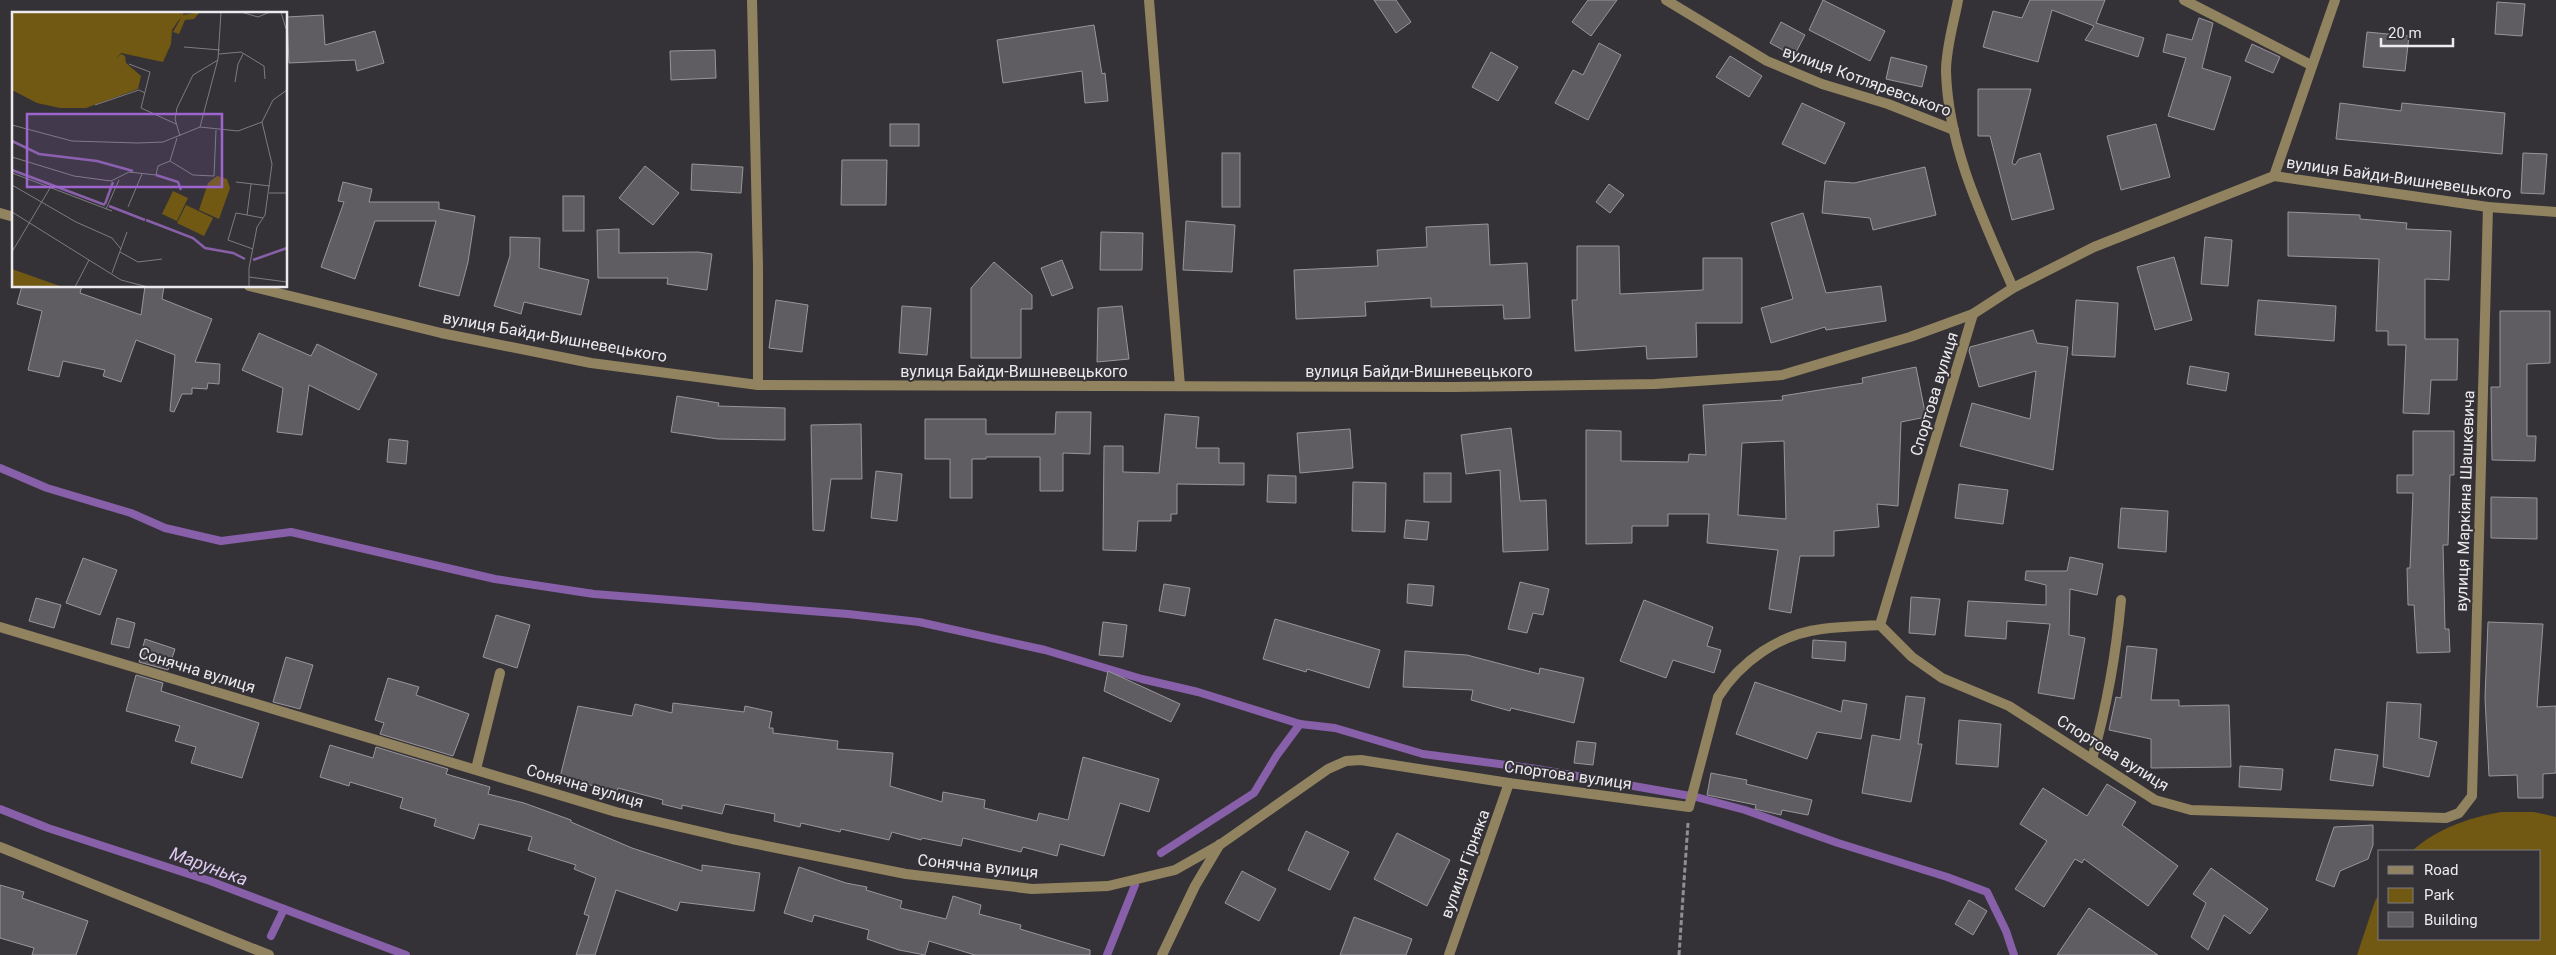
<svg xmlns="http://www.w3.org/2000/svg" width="2556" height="955" font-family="Roboto,sans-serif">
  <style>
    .green { fill: #715913 }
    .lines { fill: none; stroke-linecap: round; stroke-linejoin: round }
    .stream { stroke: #8860aa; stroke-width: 8 }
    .building { fill: #5f5c62; stroke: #98959b; fill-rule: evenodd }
    .path { stroke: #918f93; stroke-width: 3; stroke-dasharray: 5 2.5; stroke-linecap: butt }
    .service { stroke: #91835f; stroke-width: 10 }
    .minor { stroke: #91835f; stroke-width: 10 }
    .labels { text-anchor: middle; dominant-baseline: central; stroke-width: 4; stroke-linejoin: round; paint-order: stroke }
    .street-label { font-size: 16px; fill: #eceaed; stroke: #343237 }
    .water-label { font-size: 18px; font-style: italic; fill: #dfcaf3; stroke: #343237 }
    .inset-river { fill: none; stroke: #8860aa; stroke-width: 2.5 }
    .inset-road { fill: none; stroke: #7e7c80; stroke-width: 1 }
    .view { fill: #9d65cd; fill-opacity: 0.15; stroke: #9d65cd; stroke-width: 2.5 }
    .inset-edge { fill: none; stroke: #eceaed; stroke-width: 2.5 }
  </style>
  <rect width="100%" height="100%" fill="#343237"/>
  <path class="green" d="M 2501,812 L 2534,812 L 2556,817 L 2556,955 L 2357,955 L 2375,901 L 2380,893 L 2380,939 L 2540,939 L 2540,851 L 2412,851 C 2438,828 2468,818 2501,812 Z"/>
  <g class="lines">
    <g class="stream">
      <polyline points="0,468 47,488 131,513 165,528 221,541 291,532 495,579 594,594 848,614 919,622 1045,650 1142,679 1198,692 1300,724 1335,728 1423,754 1537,769 1696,797 1745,810 1838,843 1947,877 1987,892 2006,931 2014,955"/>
      <polyline points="0,809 48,828 210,881 406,955"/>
      <polyline points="1161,853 1254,793 1277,755 1300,724"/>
      <polyline points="271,936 284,909"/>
      <polyline points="1107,955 1135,885"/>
    </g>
  </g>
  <g class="building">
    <polygon points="1374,0 1396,0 1411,22 1396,33"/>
    <polygon points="1588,0 1617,0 1591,36 1572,22"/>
    <polygon points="1823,0 1885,31 1870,61 1809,30"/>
    <polygon points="2030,0 2105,0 2096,23 2144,38 2138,57 2085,40 2094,26 2052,10 2038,62 1983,47 1993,11 2022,18"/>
    <polygon points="2497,2 2525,4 2522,36 2495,34"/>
    <polygon points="323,15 325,45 375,31 384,63 357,71 355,60 289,63 287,17"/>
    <polygon points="2199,18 2213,23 2202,68 2231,77 2214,130 2168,116 2186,58 2163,52 2167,34 2192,40"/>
    <polygon points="1781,22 1805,35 1794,56 1770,43"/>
    <polygon points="1094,25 1102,74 1105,73 1108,101 1085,103 1082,71 1003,83 997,40"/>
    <polygon points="2367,32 2409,36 2405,71 2363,67"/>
    <polygon points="1599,43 1621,55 1588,120 1555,103 1573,70 1583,75"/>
    <polygon points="2252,44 2280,57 2273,73 2245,61"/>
    <polygon points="715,50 716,78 671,80 670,51"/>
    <polygon points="1491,52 1518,67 1498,101 1472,87"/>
    <polygon points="1730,56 1762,76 1749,97 1716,77"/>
    <polygon points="1891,57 1927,66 1922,87 1886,79"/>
    <polygon points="1978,89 2031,89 2012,163 2015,165 2019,159 2040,153 2054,209 2012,220 1990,136 1978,136"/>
    <polygon points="1802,103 1845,123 1825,164 1782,144"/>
    <polygon points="2340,103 2401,111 2402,103 2505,113 2502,154 2336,139"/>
    <rect x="890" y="124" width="29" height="22"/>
    <polygon points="2156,124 2170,177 2121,190 2107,136"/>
    <rect x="1222" y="153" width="18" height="54"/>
    <polygon points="2523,153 2547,154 2544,194 2521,193"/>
    <polygon points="842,160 887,160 886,205 841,205"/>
    <polygon points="692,164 743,167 741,193 691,190"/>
    <polygon points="645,166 679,193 653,225 619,198"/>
    <polygon points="1925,167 1936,215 1873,230 1870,218 1822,213 1825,181 1854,183"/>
    <polygon points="343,182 372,189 369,202 439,202 439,209 475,216 468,262 459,296 419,286 436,221 375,221 355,279 321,267 344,202 338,201"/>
    <polygon points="1609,184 1624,195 1610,213 1596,202"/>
    <rect x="563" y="196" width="21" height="35"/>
    <polygon points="2288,212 2360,215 2360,219 2407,223 2406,229 2451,231 2449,280 2425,279 2425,339 2458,339 2457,380 2431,380 2429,414 2403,413 2406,345 2388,345 2388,331 2376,331 2379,259 2288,256"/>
    <polygon points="1803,213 1826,293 1881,286 1886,321 1826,330 1825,327 1771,343 1761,308 1793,299 1771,223"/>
    <polygon points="1186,221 1235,225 1232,272 1183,270"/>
    <polygon points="1488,224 1490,265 1527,263 1530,318 1504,319 1503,305 1431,307 1431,298 1365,302 1366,316 1296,319 1294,270 1378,266 1377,250 1427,247 1426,227"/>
    <polygon points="619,229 619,253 698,252 712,254 707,290 667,284 668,278 598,278 597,230"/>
    <polygon points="1101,232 1143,233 1142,270 1100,270"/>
    <polygon points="510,237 540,238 539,268 589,280 581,315 524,302 521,314 494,306 510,256"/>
    <polygon points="2205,237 2232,240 2228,286 2201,284"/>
    <polygon points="1577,246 1619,246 1620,294 1703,290 1703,258 1742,258 1742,323 1696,323 1697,357 1647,359 1646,346 1575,351 1572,300 1577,300"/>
    <polygon points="2174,257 2192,320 2155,330 2137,267"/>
    <polygon points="1062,260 1073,288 1052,296 1041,268"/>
    <polygon points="994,262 1032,295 1032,309 1021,309 1021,358 971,358 971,288"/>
    <polygon points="22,286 82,286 80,293 141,315 145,286 164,286 162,299 212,319 195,362 220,364 219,384 208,383 207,389 192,388 192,394 182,394 174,412 170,411 175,355 136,340 121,382 103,376 105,370 63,361 59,377 28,370 42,311 17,304"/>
    <polygon points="776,300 808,305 802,352 769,348"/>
    <polygon points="2076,300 2118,303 2115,357 2072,355"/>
    <polygon points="2258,300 2336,306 2334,341 2255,335"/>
    <polygon points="902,306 931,308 927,355 899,353"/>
    <polygon points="1122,306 1129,359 1097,362 1098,308"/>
    <polygon points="2500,311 2550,311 2550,363 2527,364 2527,436 2536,436 2535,461 2492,460 2491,387 2500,387"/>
    <polygon points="2033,330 2037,343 2068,347 2053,470 1960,446 1972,403 2030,419 2036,371 1979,387 1969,351 1970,347"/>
    <polygon points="259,333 311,356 317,344 377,374 359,410 309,385 302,435 277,432 283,388 242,370"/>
    <polygon points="2190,366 2229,373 2226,391 2187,384"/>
    <path d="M 1916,367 L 1926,417 L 1901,422 L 1898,506 L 1877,504 L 1879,527 L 1834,531 L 1834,556 L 1800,556 L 1791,613 L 1769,609 L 1778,550 L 1707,543 L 1709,514 L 1668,514 L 1668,526 L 1632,526 L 1632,543 L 1586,544 L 1586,430 L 1621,431 L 1621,461 L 1688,462 L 1689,454 L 1706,455 L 1703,405 L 1783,400 L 1782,396 L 1863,383 L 1862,378 ZM 1784,441 L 1786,519 L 1738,515 L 1742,443 Z"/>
    <polygon points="677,396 719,403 718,406 785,408 785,440 718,439 671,432"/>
    <polygon points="1056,412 1091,412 1090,454 1063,453 1063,491 1040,491 1040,457 986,457 986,459 972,459 972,498 950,498 950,459 925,459 925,419 986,419 986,434 1055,434"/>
    <polygon points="1165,414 1199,417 1196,448 1219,448 1219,463 1244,463 1244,485 1177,484 1177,514 1171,514 1171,521 1138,521 1136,551 1103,550 1104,446 1123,446 1123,472 1159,473"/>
    <polygon points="861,424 862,479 831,479 824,531 813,530 811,425"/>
    <polygon points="1511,428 1520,501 1546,500 1548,550 1503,552 1500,470 1466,474 1461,435"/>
    <polygon points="1350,429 1353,468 1300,473 1297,433"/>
    <polygon points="2413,431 2454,431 2454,475 2450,475 2448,545 2443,545 2445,629 2449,629 2450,652 2417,653 2414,605 2408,605 2407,568 2410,568 2413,493 2397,493 2397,475 2413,475"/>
    <polygon points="389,439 408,441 406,464 387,462"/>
    <polygon points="876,471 902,474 897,521 871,518"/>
    <rect x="1424" y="473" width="27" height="29"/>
    <polygon points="1268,475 1296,476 1296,503 1267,502"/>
    <polygon points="1353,482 1386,483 1385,532 1352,531"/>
    <polygon points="1959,484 2008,490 2003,524 1955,518"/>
    <polygon points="2491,497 2537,498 2537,539 2491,538"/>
    <polygon points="2121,508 2168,511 2166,552 2118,548"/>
    <polygon points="1406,520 1429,522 1427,540 1404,538"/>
    <polygon points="2070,557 2103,564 2097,595 2070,589 2069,635 2085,638 2074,699 2038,693 2050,624 2007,621 2006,639 1965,636 1968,601 2046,605 2046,585 2025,580 2026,571 2067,571"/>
    <polygon points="83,558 117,570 100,615 66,603"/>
    <polygon points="1520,582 1549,589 1543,615 1533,613 1527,633 1508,629"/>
    <polygon points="1164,584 1190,588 1185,616 1159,611"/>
    <polygon points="1408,584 1434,586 1432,606 1407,603"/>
    <polygon points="1911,597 1940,599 1935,635 1909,633"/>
    <polygon points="36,598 61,605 54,628 29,621"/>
    <polygon points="1644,600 1713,627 1707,646 1721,650 1714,673 1673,660 1666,678 1620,661"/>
    <polygon points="496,615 530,625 517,668 483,657"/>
    <polygon points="117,618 135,623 129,648 111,644"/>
    <polygon points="1275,619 1380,650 1369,688 1307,669 1306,672 1263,659"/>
    <polygon points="1103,622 1127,625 1123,657 1099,655"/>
    <polygon points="2488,622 2543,624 2537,707 2556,706 2556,773 2543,774 2543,798 2518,798 2517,775 2489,776 2485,698"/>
    <polygon points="145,639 175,649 168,670 139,662"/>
    <polygon points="1813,640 1846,642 1845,661 1812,658"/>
    <polygon points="2127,646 2157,649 2151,700 2179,700 2179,706 2229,705 2231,767 2151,768 2151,739 2109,730 2116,697 2121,698"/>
    <polygon points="1405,651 1467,655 1539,674 1540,668 1584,678 1574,723 1511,708 1510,711 1471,700 1473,690 1403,687"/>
    <polygon points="286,657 313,665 300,709 273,702"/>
    <polygon points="1108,671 1180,704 1171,722 1104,691"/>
    <polygon points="136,675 163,683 161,691 259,723 242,778 191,763 196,747 175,741 180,726 126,711"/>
    <polygon points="388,678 419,687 416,695 469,714 453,756 380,734 384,723 375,720"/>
    <polygon points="1755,682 1841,712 1843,700 1867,704 1861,739 1817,732 1807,759 1736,734"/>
    <polygon points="1906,696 1925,698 1918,744 1922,744 1911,802 1862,793 1872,735 1900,740"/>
    <polygon points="2387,702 2421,704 2419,738 2437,742 2429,777 2383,767"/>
    <polygon points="673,703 744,712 745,706 772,712 769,728 773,728 773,733 838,741 837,749 893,753 890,786 942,802 943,792 985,800 984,808 1037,821 1039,813 1068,820 1083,757 1159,779 1149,812 1120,803 1104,856 1060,844 1057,856 1023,847 1021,852 963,838 961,846 922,838 921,840 892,832 889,840 841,829 840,832 801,823 800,827 774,821 775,814 725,804 722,814 682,805 682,809 662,804 663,800 618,788 617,792 560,777 578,706 632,716 635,704 672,713"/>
    <polygon points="1959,720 2001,724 1998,767 1956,764"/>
    <polygon points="1577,741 1596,743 1593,765 1574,763"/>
    <polygon points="330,745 373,758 376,747 448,769 446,774 490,787 488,794 524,803 571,820 571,822 632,848 702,871 702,865 760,873 754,911 680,902 677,911 616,890 595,955 576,955 589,916 584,914 596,878 574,869 576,865 528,850 532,837 479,824 474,839 434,826 436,819 400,808 403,798 350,782 349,786 320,777"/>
    <polygon points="2335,749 2378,755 2373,786 2330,780"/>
    <polygon points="2240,766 2283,769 2281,790 2239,787"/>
    <polygon points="1711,773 1747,780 1746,784 1812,800 1808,815 1782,810 1781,815 1755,809 1756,805 1707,795"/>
    <polygon points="2107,784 2136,802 2122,825 2178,866 2148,906 2084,859 2082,863 2075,859 2044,907 2015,889 2047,841 2020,824 2043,788 2087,816"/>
    <polygon points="2373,825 2373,845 2368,859 2340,871 2334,887 2316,880 2334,827"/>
    <polygon points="1306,831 1349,852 1330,890 1288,870"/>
    <polygon points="1397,833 1450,860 1427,906 1374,879"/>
    <polygon points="799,867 846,883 867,887 866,890 902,901 900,908 946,919 953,896 981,905 979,914 1021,925 1020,929 1090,950 1090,955 975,955 929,941 925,955 899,950 867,939 869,930 814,915 812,922 784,913"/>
    <polygon points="2211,868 2268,909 2250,934 2224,915 2208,950 2191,937 2206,903 2193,894"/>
    <polygon points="1242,871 1276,889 1259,921 1225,903"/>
    <polygon points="0,885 24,892 22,898 88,921 76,955 32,955 34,948 0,938"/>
    <polygon points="1969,900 1987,911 1973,935 1955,924"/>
    <polygon points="2089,908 2127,934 2158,955 2057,955"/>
    <polygon points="1354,917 1412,939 1406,955 1340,955"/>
  </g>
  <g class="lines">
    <polyline class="path" points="1679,955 1688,823"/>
    <g class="service">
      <polyline points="752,0 758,266 758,385"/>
      <polyline points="1149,0 1180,386"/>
      <polyline points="2184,0 2311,65"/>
      <path d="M 2092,759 C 2107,706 2116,655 2121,600"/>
      <polyline points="476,769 500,673"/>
    </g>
    <g class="minor">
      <polyline points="1666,0 1767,61 1822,84 1888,104 1954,130"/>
      <path d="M 1958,0 C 1954,22 1946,48 1946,71 C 1948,148 1983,219 2013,288"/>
      <polyline points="2274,176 2335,0"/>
      <polyline points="0,213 14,217"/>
      <polyline points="249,286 441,333 591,363 758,385 1454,387 1655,384 1782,375 1910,337 1973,314 2013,288 2094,247 2274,176 2488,207 2556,212"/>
      <polyline points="1880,625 1912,657 1942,678 2009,706 2155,800 2191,810 2446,818 2459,813 2472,796 2488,207"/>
      <path d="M 0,627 L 616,812 L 732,839 L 906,874 L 1032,889 L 1108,886 L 1175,870 L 1221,844 L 1328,769 L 1346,761 L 1361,760 L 1509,783 L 1689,807 L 1718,697 C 1740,662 1779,634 1822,629 C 1841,626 1861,626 1880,625 L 1973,314"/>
      <polyline points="0,847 269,955"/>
      <polyline points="1162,955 1195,886 1220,844"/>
      <polyline points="1449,955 1509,783"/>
    </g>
  </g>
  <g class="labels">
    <g class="street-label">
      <text transform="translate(1867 81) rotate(20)">вулиця Котляревського</text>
      <text transform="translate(2399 178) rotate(8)">вулиця Байди-Вишневецького</text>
      <text transform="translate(555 337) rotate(10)">вулиця Байди-Вишневецького</text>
      <text x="1014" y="371">вулиця Байди-Вишневецького</text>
      <text x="1419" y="371">вулиця Байди-Вишневецького</text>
      <text transform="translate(1934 394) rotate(-73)">Спортова вулиця</text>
      <text transform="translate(2465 501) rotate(-88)">вулиця Маркіяна Шашкевича</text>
      <text transform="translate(197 670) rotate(17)">Сонячна вулиця</text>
      <text transform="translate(2113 753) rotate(32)">Спортова вулиця</text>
      <text transform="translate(1568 775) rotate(8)">Спортова вулиця</text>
      <text transform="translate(585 786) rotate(16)">Сонячна вулиця</text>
      <text transform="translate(1465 864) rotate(-70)">вулиця Гірняка</text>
      <text transform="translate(978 866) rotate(6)">Сонячна вулиця</text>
    </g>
    <g class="water-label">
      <text transform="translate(209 866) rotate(20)">Марунька</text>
    </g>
  </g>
  <g transform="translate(12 12)">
    <rect width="275" height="275" fill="#343237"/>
    <path d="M 0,0 L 172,0 L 171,3 L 188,0 L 182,7 L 173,8 L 167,22 L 161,20 L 169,6 L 166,9 L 160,18 L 159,32 L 151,50 L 109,41 L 104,47 L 109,42 L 113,44 L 114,51 L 129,64 L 126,77 L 74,96 L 48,96 L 25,91 L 0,78 ZM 205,164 L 215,167 L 218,176 L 207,207 L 187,198 L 196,171 ZM 161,179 L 176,186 L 165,209 L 150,202 ZM 174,193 L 201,206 L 192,224 L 165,211 ZM 0,257 L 42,272 L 51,275 L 0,275 Z" fill="#715913"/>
    <path class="inset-river" d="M 0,129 L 27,142 L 85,149 L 121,159M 0,158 L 93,193M 144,163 L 166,170 L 169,178M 93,192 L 101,170M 97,194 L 133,208M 134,208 L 181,226 L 193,236 L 221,241 L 233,247M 241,248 L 275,236"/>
    <path class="inset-road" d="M 229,0 L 246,5 L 258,0M 269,0 L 274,17M 172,35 L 208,38M 207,42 L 229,40 L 252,54 L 253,67M 117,52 L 138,60 L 129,96 L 164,112M 223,70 L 226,52 L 231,42M 83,93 L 127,78 L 133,81M 0,113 L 60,129 L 126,131 L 151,130 L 188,115 L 226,119 L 250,110M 188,115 L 206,47 L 209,0M 168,124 L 163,107 L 165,96 L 181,63 L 206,48M 0,145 L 62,164 L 99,169 L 117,160 L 144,163 L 146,154 L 158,149 L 165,126M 158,149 L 181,163 L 202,164 L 204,118M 0,161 L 100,199M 224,170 L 258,174M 239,172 L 235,203 L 251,206M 0,173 L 64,210 L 100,226 L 109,237M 257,181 L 275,181M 116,195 L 130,162M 94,197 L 107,168M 0,200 L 109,268 L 136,275M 235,203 L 224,201 L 216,228 L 241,237M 0,240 L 38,176M 108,240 L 126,250 L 150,247M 100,261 L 115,220M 237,265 L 275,270M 63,275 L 77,248M 237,275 L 237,256 L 245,215 L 253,203 L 260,152 L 250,110 L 261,88 L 275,78"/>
    <path class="view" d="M 15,102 L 210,102 L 210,175 L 15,175 Z"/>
    <rect width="275" height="275" class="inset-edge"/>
  </g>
  <rect x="2378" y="850" width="162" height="90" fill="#343237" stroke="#7e7c80"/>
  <rect x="2388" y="866" width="25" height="8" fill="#91835f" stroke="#7e7c80"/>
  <text x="2424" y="875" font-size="15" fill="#eceaed">Road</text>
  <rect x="2388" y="888" width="25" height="15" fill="#715913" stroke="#7e7c80"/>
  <text x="2424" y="900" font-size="15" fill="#eceaed">Park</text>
  <rect x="2388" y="912" width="25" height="15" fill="#5f5c62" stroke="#7e7c80"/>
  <text x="2424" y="925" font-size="15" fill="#eceaed">Building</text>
  <path d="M2381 38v8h72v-8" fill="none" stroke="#eceaed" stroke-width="2.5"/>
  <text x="2388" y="38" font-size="15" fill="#eceaed" stroke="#343237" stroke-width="4" paint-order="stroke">20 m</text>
</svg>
